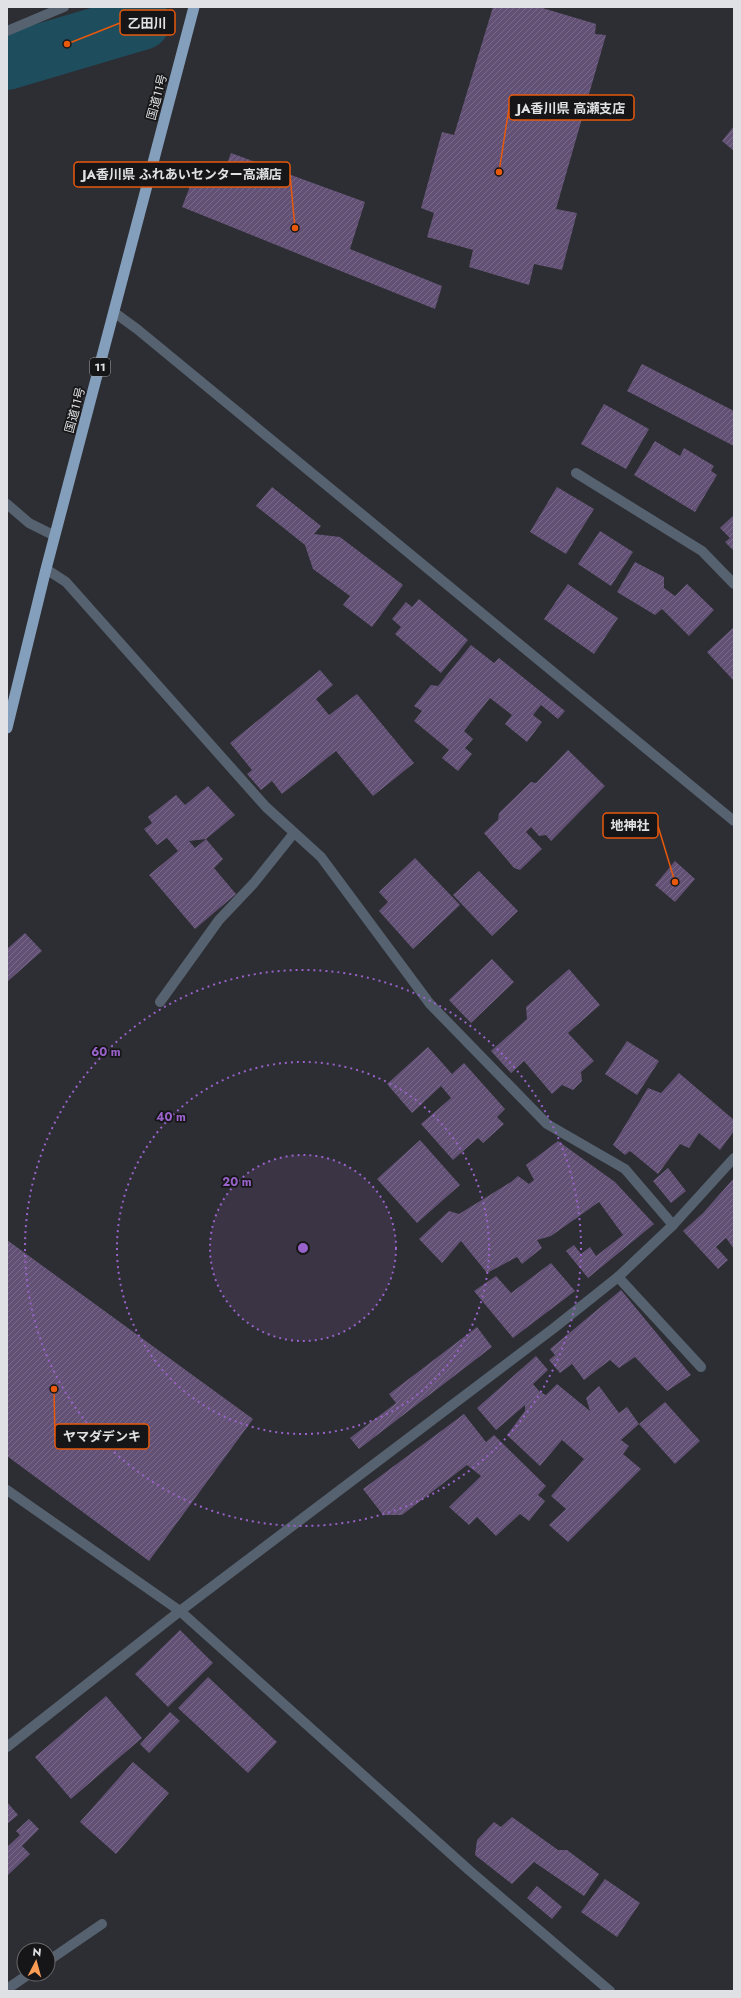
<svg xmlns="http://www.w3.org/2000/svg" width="741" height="1998" font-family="Jost,'Noto Sans JP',sans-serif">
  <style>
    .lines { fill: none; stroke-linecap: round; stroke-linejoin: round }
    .river { stroke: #1e4d5e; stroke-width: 56 }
    .building { fill: url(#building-hatch); fill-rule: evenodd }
    .minor { stroke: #566270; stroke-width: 10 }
    .tertiary { stroke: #566270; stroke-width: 10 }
    .trunk { stroke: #849fbc; stroke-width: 11 }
    .ring { fill: none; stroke: #9962ca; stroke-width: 2; stroke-dasharray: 2 4 }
    .labels { text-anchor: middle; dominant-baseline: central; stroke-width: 3.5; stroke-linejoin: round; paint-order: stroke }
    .shield { fill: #161618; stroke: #a3a4a7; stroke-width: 1 }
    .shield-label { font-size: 11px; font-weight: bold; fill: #e0e1e4 }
    .street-label { font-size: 12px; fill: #e0e1e4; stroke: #161618 }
    .centre { fill: #9962ca; stroke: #161618; stroke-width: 2 }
    .ring-label { font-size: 12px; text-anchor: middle; font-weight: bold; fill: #9962ca; stroke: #161618; stroke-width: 3.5; stroke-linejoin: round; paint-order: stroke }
    .leader { fill: none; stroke: #e8590c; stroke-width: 1.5 }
    .callout-dot { fill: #e8590c; stroke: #161618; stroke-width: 1.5 }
    .callout { fill: #161618; stroke: #e8590c; stroke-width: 1.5 }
    .callout-label { font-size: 13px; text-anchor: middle; font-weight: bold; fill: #e0e1e4 }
  </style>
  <defs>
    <pattern id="building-hatch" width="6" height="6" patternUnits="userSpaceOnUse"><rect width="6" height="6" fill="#625174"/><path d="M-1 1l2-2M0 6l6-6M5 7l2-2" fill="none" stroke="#786a88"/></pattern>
  </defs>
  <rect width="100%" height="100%" fill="#2d2e33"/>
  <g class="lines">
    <polyline class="river" points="7,62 142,22"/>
  </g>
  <g class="building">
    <polygon points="493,7 539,7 596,24 595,34 606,35 556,209 577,213 562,270 534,264 529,285 469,267 473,250 427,237 434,213 421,208 442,132 454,135"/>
    <polygon points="734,126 734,151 722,141"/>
    <polygon points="231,153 365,202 350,249 442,286 435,309 182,207 194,176 220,183"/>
    <polygon points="642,364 734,411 734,446 627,391"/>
    <polygon points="604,404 649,429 626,469 581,444"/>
    <polygon points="655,441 680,456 684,448 714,466 711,471 717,475 695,512 634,475"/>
    <polygon points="272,487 321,526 314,534 340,537 403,585 372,627 343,605 350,596 313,569 305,545 256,506"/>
    <polygon points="557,487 594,509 566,554 530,532"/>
    <polygon points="734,515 734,551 725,542 730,538 720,528"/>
    <polygon points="600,531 633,552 611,586 578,564"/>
    <polygon points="635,562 664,577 664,588 675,596 687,584 714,610 689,636 662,609 655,615 617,592"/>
    <polygon points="568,584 618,618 594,654 544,619"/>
    <polygon points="419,599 468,640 441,673 395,634 401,627 392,619 406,602 412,607"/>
    <polygon points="734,627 734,681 707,652"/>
    <polygon points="471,645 494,663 499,658 565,711 558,719 541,705 533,715 542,722 527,742 505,724 512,715 490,698 464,731 473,739 465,748 472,754 458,771 442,758 449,750 414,721 422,711 414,706 431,685 438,686"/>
    <polygon points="320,670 333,685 316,699 329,715 357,694 414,763 373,796 336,751 282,794 272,781 261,790 247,774 252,770 230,743"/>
    <polygon points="568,750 605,786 551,841 546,835 539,836 531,827 526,832 542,849 520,870 514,868 484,833 498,820 499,813 531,782 536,783"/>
    <path d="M 208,786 L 235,815 L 206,839 L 223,859 L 214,868 L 236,894 L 195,929 L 149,875 L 178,851 L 167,838 L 157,845 L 144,829 L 152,823 L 148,817 L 176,795 L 185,805 ZM 206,839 L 195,848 L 189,841 Z"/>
    <polygon points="415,858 460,905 413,949 379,911 388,902 379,892"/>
    <polygon points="675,861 695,879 675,902 655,885"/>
    <polygon points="479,871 518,911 492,936 453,895"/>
    <polygon points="25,933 42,951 7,982 7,949"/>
    <polygon points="492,959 514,982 471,1023 449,1000"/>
    <polygon points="569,969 600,1005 568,1033 594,1061 581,1072 582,1081 573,1090 562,1085 552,1094 524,1061 511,1073 491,1051 527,1019 526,1007"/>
    <polygon points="627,1041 659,1061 637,1095 605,1074"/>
    <polygon points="428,1047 452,1074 464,1063 505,1109 497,1117 504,1124 483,1143 478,1138 453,1160 421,1124 451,1098 441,1086 412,1113 387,1084"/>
    <polygon points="679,1073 734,1120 734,1131 720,1150 699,1133 689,1148 680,1144 658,1174 630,1151 625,1155 613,1145 648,1088 661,1093"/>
    <polygon points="420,1140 460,1185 417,1223 377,1179"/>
    <polygon points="558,1141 615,1182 654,1224 588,1278 566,1251 574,1245 581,1254 590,1247 596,1256 623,1235 599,1202 551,1236 537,1240 542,1248 522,1264 517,1257 487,1273 461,1241 442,1263 419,1239 449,1211 459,1214 511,1182 518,1176 529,1184 534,1180 526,1165"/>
    <polygon points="668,1168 686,1191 671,1203 653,1181"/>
    <polygon points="734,1178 734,1249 726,1238 716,1247 728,1260 718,1269 683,1231 703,1213"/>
    <polygon points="7,1240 253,1419 149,1561 7,1456"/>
    <polygon points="551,1263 575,1291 513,1338 474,1291 496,1276 511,1293"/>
    <polygon points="621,1290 691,1375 667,1391 635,1357 619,1368 610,1360 584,1380 572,1364 560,1373 549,1360 555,1355 550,1349"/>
    <polygon points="477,1327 492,1347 359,1449 350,1438 396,1403 389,1394"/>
    <polygon points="536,1356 548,1370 533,1384 540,1392 546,1395 557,1384 590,1411 586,1398 599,1386 619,1413 627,1407 639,1424 621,1440 629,1446 623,1454 641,1469 568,1542 549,1525 566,1509 551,1496 584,1459 562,1440 540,1466 507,1435 525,1411 525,1405 496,1430 477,1408"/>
    <polygon points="665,1402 700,1441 675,1464 639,1424"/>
    <polygon points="464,1414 486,1442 494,1435 546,1486 538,1495 545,1501 529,1521 520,1514 496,1536 477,1517 469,1525 449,1507 481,1476 467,1465 402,1515 383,1515 363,1489"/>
    <polygon points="180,1630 213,1663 168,1707 135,1674"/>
    <polygon points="208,1677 277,1742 248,1773 178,1708"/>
    <polygon points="106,1696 142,1738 71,1799 35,1757"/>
    <polygon points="170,1712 180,1721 149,1753 140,1744"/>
    <polygon points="133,1762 169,1793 116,1854 80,1822"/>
    <polygon points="7,1802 18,1815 7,1824"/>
    <polygon points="512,1817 558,1850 567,1850 599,1874 584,1896 534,1862 512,1884 475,1855 477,1840 494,1822 501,1827"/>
    <polygon points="29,1819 39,1829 22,1846 30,1854 7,1876 7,1847 20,1835 16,1831"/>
    <polygon points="605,1879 640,1903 617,1937 581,1912"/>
    <polygon points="537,1886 562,1907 552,1919 527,1898"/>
  </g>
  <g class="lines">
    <g class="minor">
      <polyline points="7,31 64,7"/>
      <polyline points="576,473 702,551 734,584"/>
      <polyline points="7,504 29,523 55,536"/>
      <polyline points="46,569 66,582 266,807 321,857 430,1004 547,1124 625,1169 673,1225"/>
      <polyline points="160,1002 219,920 254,883 294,833"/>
      <polyline points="618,1277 701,1367"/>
      <polyline points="7,1490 180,1611 470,1871 610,1991"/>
      <polyline points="7,1747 180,1611 554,1328 618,1277 673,1225 734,1158"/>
      <polyline points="48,1961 102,1924"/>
      <polyline points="7,1989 29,1974"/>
    </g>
    <polyline class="tertiary" points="115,313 137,329 734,821"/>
    <polyline class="trunk" points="7,728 46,569 194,7"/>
  </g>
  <circle cx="303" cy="1248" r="93" fill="#9962ca" fill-opacity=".12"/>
  <g class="ring">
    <circle cx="303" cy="1248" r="93"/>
    <circle cx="303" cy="1248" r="186"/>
    <circle cx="303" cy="1248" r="278"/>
  </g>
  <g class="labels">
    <rect class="shield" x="90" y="358" width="20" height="18" rx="3"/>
    <g class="shield-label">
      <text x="100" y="367">11</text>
    </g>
    <g class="street-label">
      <text transform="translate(157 97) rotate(-75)">国道11号</text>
      <text transform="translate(75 410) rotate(-75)">国道11号</text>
    </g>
  </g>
  <circle cx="303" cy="1248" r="6" class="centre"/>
  <g class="ring-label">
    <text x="106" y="1056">60 m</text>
    <text x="171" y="1121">40 m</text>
    <text x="237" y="1186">20 m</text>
  </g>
  <path class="leader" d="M67 44L120 23M499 172L509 108M295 228L290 175M675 882L658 826M54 1389L55 1437"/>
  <g class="callout-dot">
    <circle cx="67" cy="44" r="4"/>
    <circle cx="499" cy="172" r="4"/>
    <circle cx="295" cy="228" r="4"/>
    <circle cx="675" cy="882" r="4"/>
    <circle cx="54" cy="1389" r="4"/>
  </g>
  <g class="callout">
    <rect x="120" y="10" width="55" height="25" rx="4"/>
    <rect x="509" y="95" width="125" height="25" rx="4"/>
    <rect x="74" y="162" width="216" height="25" rx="4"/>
    <rect x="603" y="813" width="55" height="25" rx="4"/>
    <rect x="55" y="1424" width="94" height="25" rx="4"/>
  </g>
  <g class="callout-label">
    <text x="147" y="28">乙田川</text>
    <text x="571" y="113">JA香川県 高瀬支店</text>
    <text x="182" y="179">JA香川県 ふれあいセンター高瀬店</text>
    <text x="630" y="830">地神社</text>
    <text x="102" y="1441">ヤマダデンキ</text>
  </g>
  <rect width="741" height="1998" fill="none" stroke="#e0e1e4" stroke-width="16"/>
  <g transform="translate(36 1962) rotate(6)"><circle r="19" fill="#161618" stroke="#67676a"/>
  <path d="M0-3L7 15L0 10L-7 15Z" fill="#fd9c55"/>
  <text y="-6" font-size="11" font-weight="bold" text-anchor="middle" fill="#e0e1e4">N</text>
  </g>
</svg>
